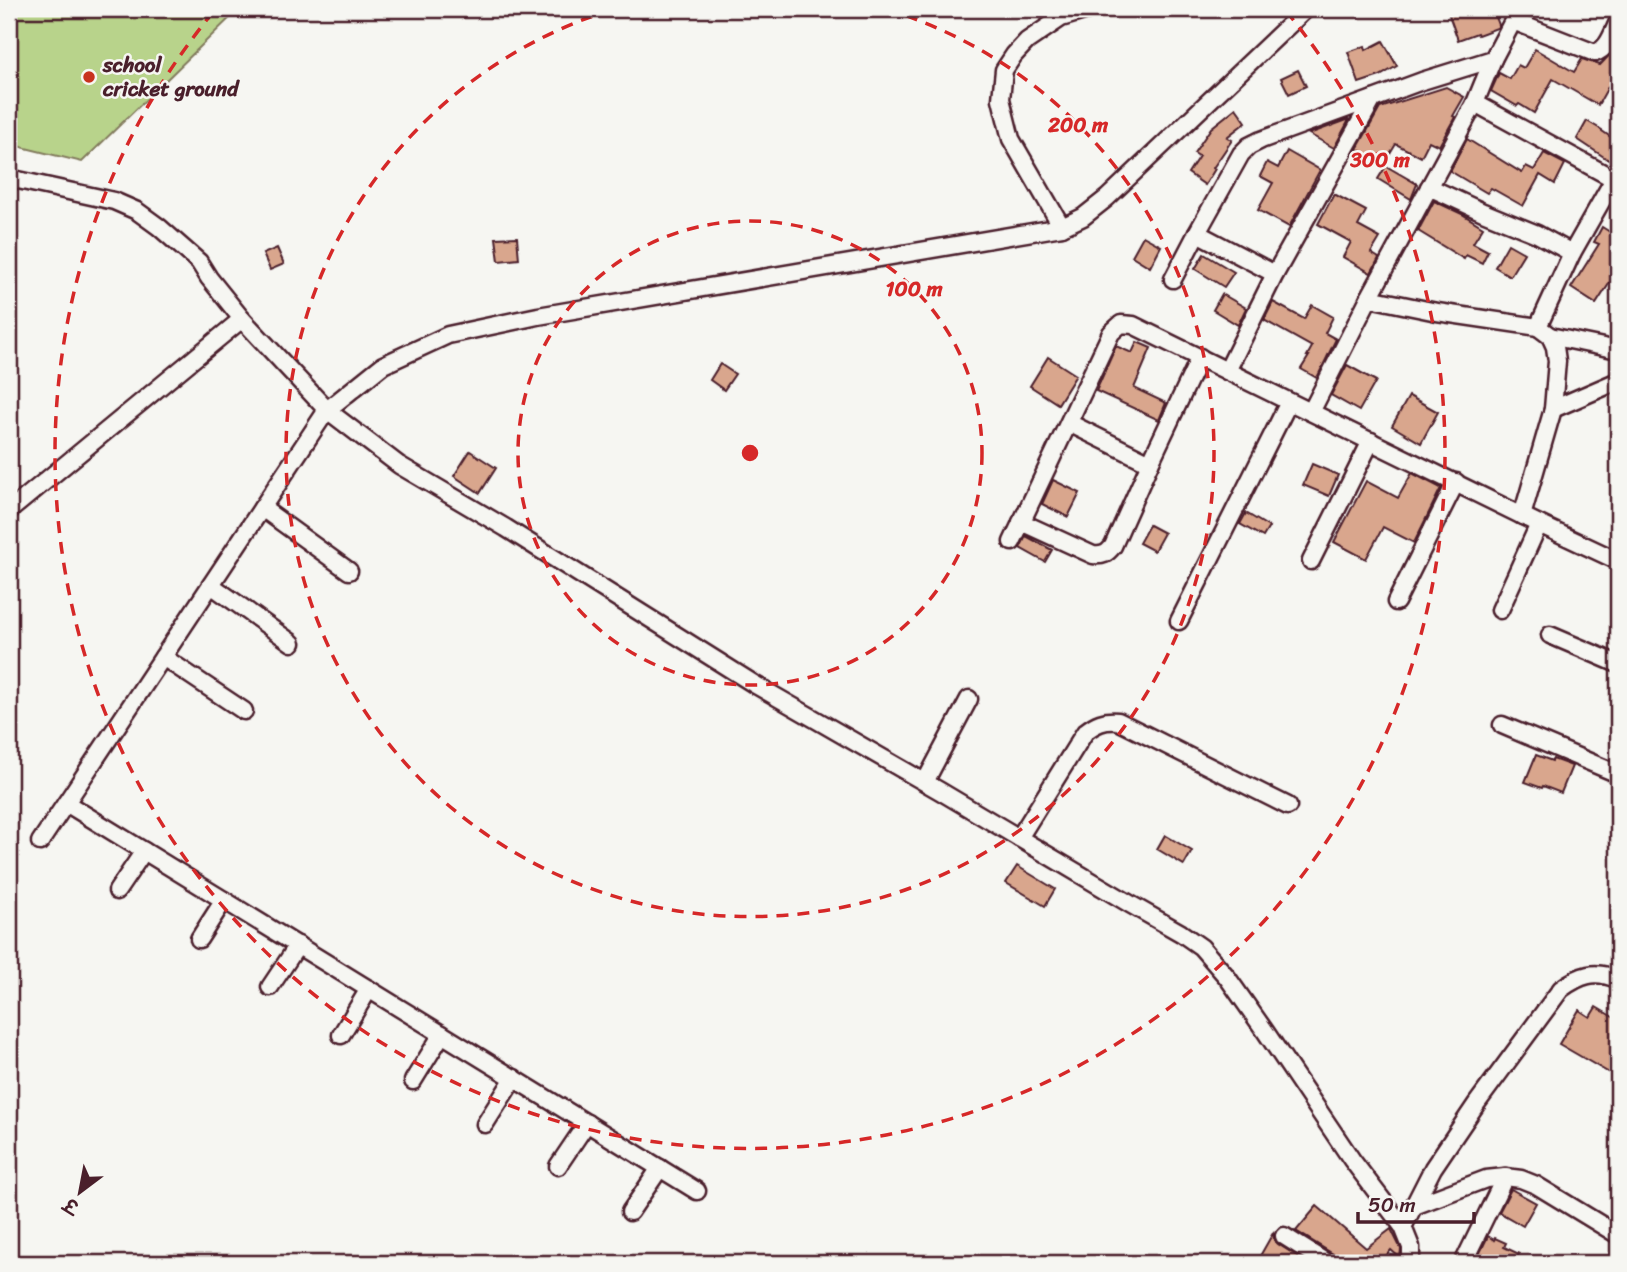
<svg xmlns="http://www.w3.org/2000/svg" width="1627" height="1272" font-family="Sriracha,'Playpen Sans Deva',sans-serif">
  <style>
    .green { fill: #b8d38b; stroke: #81795b; stroke-width: 2 }
    .building { fill: #d9a68d; stroke: #4a1f2b; stroke-width: 2 }
    .lines { fill: none; stroke-linecap: round; stroke-linejoin: round }
    .street-casing { stroke: #4a1f2b; stroke-width: 21 }
    .street { stroke: #f6f6f2; stroke-width: 16 }
    .ring { fill: none; stroke: #d62828; stroke-width: 3.5; stroke-dasharray: 12 9 }
    .poi-dot { fill: #c8321e; stroke: #f6f6f2; stroke-width: 2.5 }
    .labels { text-anchor: middle; dominant-baseline: central; stroke-width: 5; stroke-linejoin: round; paint-order: stroke }
    .poi-label { font-size: 21px; font-weight: bold; fill: #4a1f2b; stroke: #f6f6f2; text-anchor: start }
    .centre { fill: #d62828; stroke: #f6f6f2; stroke-width: 3.5 }
    .ring-label { font-size: 21px; text-anchor: middle; font-weight: bold; fill: #d62828; stroke: #f6f6f2; stroke-width: 5; stroke-linejoin: round; paint-order: stroke }
  </style>
  <rect width="100%" height="100%" fill="#f6f6f2"/>
  <filter id="ink" filterUnits="userSpaceOnUse"><feTurbulence type="fractalNoise" baseFrequency=".0143" numOctaves="2"/><feDisplacementMap in="SourceGraphic" scale="14" xChannelSelector="R" yChannelSelector="G"/><feConvolveMatrix kernelMatrix="1 2 1 2 8 2 1 2 1" color-interpolation-filters="sRGB"/></filter>
  <g filter="url(#ink)">
    <polygon class="green" points="9,9 239,9 82,162 9,144"/>
    <g class="building">
      <polygon points="1468,9 1493,9 1499,25 1497,28 1478,35 1477,33 1458,40 1449,15"/>
      <polygon points="1383,41 1397,66 1380,76 1359,83 1348,52 1365,46 1366,50"/>
      <polygon points="1618,46 1618,69 1598,105 1553,79 1534,113 1519,104 1517,106 1491,91 1499,73 1510,79 1518,65 1524,68 1535,49 1574,72 1582,59 1600,65"/>
      <polygon points="1298,70 1306,86 1289,94 1281,78"/>
      <polygon points="1446,87 1464,97 1453,116 1455,117 1439,146 1429,141 1421,157 1396,144 1384,164 1357,149 1380,108"/>
      <polygon points="1236,108 1246,122 1227,137 1232,140 1213,168 1215,169 1205,185 1188,173 1199,156 1194,153 1211,128"/>
      <polygon points="1347,120 1349,120 1334,148 1309,134"/>
      <polygon points="1587,121 1602,130 1602,131 1618,142 1618,162 1613,163 1577,139"/>
      <polygon points="1467,139 1522,173 1526,166 1534,170 1544,153 1565,164 1555,184 1540,175 1523,206 1491,188 1487,193 1450,171"/>
      <polygon points="1287,151 1320,170 1289,227 1258,210 1273,183 1260,176 1267,162 1278,168"/>
      <polygon points="1386,166 1417,184 1411,199 1378,179"/>
      <polygon points="1334,194 1366,211 1358,226 1380,238 1371,253 1379,258 1371,273 1343,257 1351,242 1318,224"/>
      <polygon points="1434,201 1462,214 1483,227 1473,243 1488,251 1482,263 1466,255 1464,259 1418,231"/>
      <polygon points="1602,227 1618,237 1618,270 1596,304 1571,288 1599,244 1594,242"/>
      <polygon points="1143,236 1161,246 1150,267 1132,256"/>
      <polygon points="517,237 519,259 499,261 496,238"/>
      <polygon points="1508,244 1524,253 1510,276 1495,267"/>
      <polygon points="277,248 284,264 270,270 263,254"/>
      <polygon points="1204,254 1234,272 1224,287 1195,269"/>
      <polygon points="1222,294 1246,308 1238,325 1213,310"/>
      <polygon points="1273,302 1304,319 1312,305 1333,317 1325,333 1336,339 1317,378 1301,369 1309,356 1307,356 1312,347 1264,320"/>
      <polygon points="1137,342 1151,348 1134,388 1166,403 1159,420 1096,391 1116,346 1132,353"/>
      <polygon points="1048,357 1076,375 1058,404 1030,386"/>
      <polygon points="720,364 735,374 724,390 710,380"/>
      <polygon points="1347,365 1376,381 1359,411 1331,395"/>
      <polygon points="1409,396 1438,412 1421,443 1392,426"/>
      <polygon points="470,451 496,468 480,493 454,476"/>
      <polygon points="1312,464 1338,475 1329,496 1303,485"/>
      <polygon points="1412,473 1441,488 1414,543 1383,527 1366,559 1334,542 1366,481 1398,498"/>
      <polygon points="1053,480 1080,493 1068,517 1042,504"/>
      <polygon points="1246,513 1269,527 1263,537 1240,524"/>
      <polygon points="1149,525 1164,533 1154,551 1139,543"/>
      <polygon points="1026,536 1052,550 1045,562 1020,548"/>
      <polygon points="1536,755 1552,761 1553,759 1572,766 1561,793 1543,786 1542,788 1525,782"/>
      <polygon points="1165,835 1192,851 1184,865 1157,849"/>
      <polygon points="1017,866 1055,889 1045,906 1006,883"/>
      <polygon points="1596,1007 1618,1020 1618,1078 1559,1044 1579,1010 1590,1017"/>
      <polygon points="1511,1189 1536,1203 1523,1226 1499,1212"/>
      <polygon points="1317,1206 1366,1248 1391,1229 1401,1249 1400,1258 1391,1250 1380,1263 1337,1263 1337,1259 1333,1254 1296,1231"/>
      <polygon points="1273,1233 1274,1240 1278,1244 1308,1263 1256,1263"/>
      <polygon points="1488,1236 1494,1240 1495,1238 1506,1243 1504,1247 1519,1254 1514,1263 1475,1263"/>
    </g>
    <g class="lines">
      <defs>
        <g id="street">
          <path d="M 1513,21 L 1595,53 C 1608,49 1612,34 1618,22"/>
          <polyline points="1475,103 1614,179"/>
          <polyline points="9,178 114,201 137,211 159,227 199,262 209,278 242,319 327,410 399,465 506,528 754,684 940,791 1130,904 1181,933 1201,947 1227,977 1265,1031 1352,1160 1403,1227 1411,1247 1411,1260 1409,1263"/>
          <polyline points="1429,187 1483,212 1537,234 1572,253"/>
          <polyline points="1062,227 1011,139 1001,99 1004,70 1014,55 1027,41 1061,18 1091,9"/>
          <polyline points="1275,274 1197,233 1241,154 1249,146 1261,140 1373,99"/>
          <polyline points="1173,279 1197,233"/>
          <polyline points="1369,298 1437,312 1538,327 1572,253 1618,172"/>
          <polyline points="1550,336 1618,350"/>
          <polyline points="1227,371 1275,274 1373,99 1422,81 1493,59 1513,21 1513,9"/>
          <polyline points="1553,409 1618,381"/>
          <polyline points="1311,412 1369,298 1475,103 1493,59"/>
          <polyline points="1069,423 1150,463 1200,357"/>
          <polyline points="262,508 349,571"/>
          <polyline points="9,511 242,319"/>
          <polyline points="1522,516 1553,409 1557,361 1555,347 1550,336 1538,327"/>
          <path d="M 1021,522 L 1093,555 C 1103,556 1107,554 1113,546 L 1150,463"/>
          <polyline points="1012,542 1111,333 1121,324 1133,325 1539,524 1618,561"/>
          <polyline points="1311,561 1371,441"/>
          <polyline points="211,585 292,643"/>
          <polyline points="1396,602 1456,482"/>
          <polyline points="1500,610 1539,524"/>
          <polyline points="1179,621 1289,402"/>
          <polyline points="1550,635 1618,664"/>
          <polyline points="163,657 244,711"/>
          <polyline points="1502,725 1618,774"/>
          <polyline points="925,782 969,699"/>
          <path d="M 1019,838 L 1085,732 C 1096,723 1104,720 1118,721 L 1288,806"/>
          <polyline points="40,842 66,803"/>
          <polyline points="117,891 144,851"/>
          <polyline points="199,939 224,900"/>
          <polyline points="270,987 298,945"/>
          <polyline points="341,1035 369,989"/>
          <polyline points="413,1081 442,1034"/>
          <polyline points="485,1124 514,1078"/>
          <polyline points="558,1166 587,1123"/>
          <polyline points="697,1191 66,803 327,410 383,365 448,335 538,316 1062,227 1083,217 1107,198 1306,9"/>
          <polyline points="1414,1206 1486,1179 1505,1177 1521,1179 1536,1185 1618,1235"/>
          <polyline points="630,1212 660,1168"/>
          <path d="M 1403,1227 L 1433,1168 L 1477,1103 L 1561,989 C 1580,975 1595,969 1618,980"/>
          <polyline points="1284,1236 1327,1263"/>
          <polyline points="1463,1263 1505,1177"/>
        </g>
      </defs>
      <use href="#street" class="street-casing"/>
      <use href="#street" class="street"/>
    </g>
  </g>
  <g class="ring">
    <circle cx="750" cy="453" r="232"/>
    <path d="M886 9A464 464 0 1 1 614 9"/>
    <path d="M1286 11A695 695 0 1 1 214 11"/>
  </g>
  <circle class="poi-dot" cx="89" cy="77" r="7"/>
  <g class="labels">
    <g class="poi-label">
      <text x="103" y="65">school<tspan x="103" dy="24">cricket ground</tspan></text>
    </g>
  </g>
  <circle cx="750" cy="453" r="10" class="centre"/>
  <g class="ring-label">
    <text x="1078" y="132">200 m</text>
    <text x="1380" y="167">300 m</text>
    <text x="914" y="296">100 m</text>
  </g>
  <rect width="1627" height="1272" fill="none" stroke="#f6f6f2" stroke-width="35"/>
  <rect x="18" y="18" width="1592" height="1237" fill="none" stroke="#4a1f2b" stroke-width="2.5" filter="url(#ink)"/>
  <g transform="translate(80 1192) rotate(212)" stroke="#f6f6f2" stroke-width="5" paint-order="stroke">
  <path d="M0-5L12 26L0 18L-12 26Z" fill="#4a1f2b"/>
  <text y="-10" font-size="19" font-weight="bold" text-anchor="middle" fill="#4a1f2b">उ</text>
  </g>
  <path d="M1358 1212v10h116v-10" fill="none" stroke="#4a1f2b" stroke-width="3.5"/>
  <text x="1368" y="1212" font-size="21" fill="#4a1f2b" stroke="#f6f6f2" stroke-width="5" paint-order="stroke">50 m</text>
</svg>
